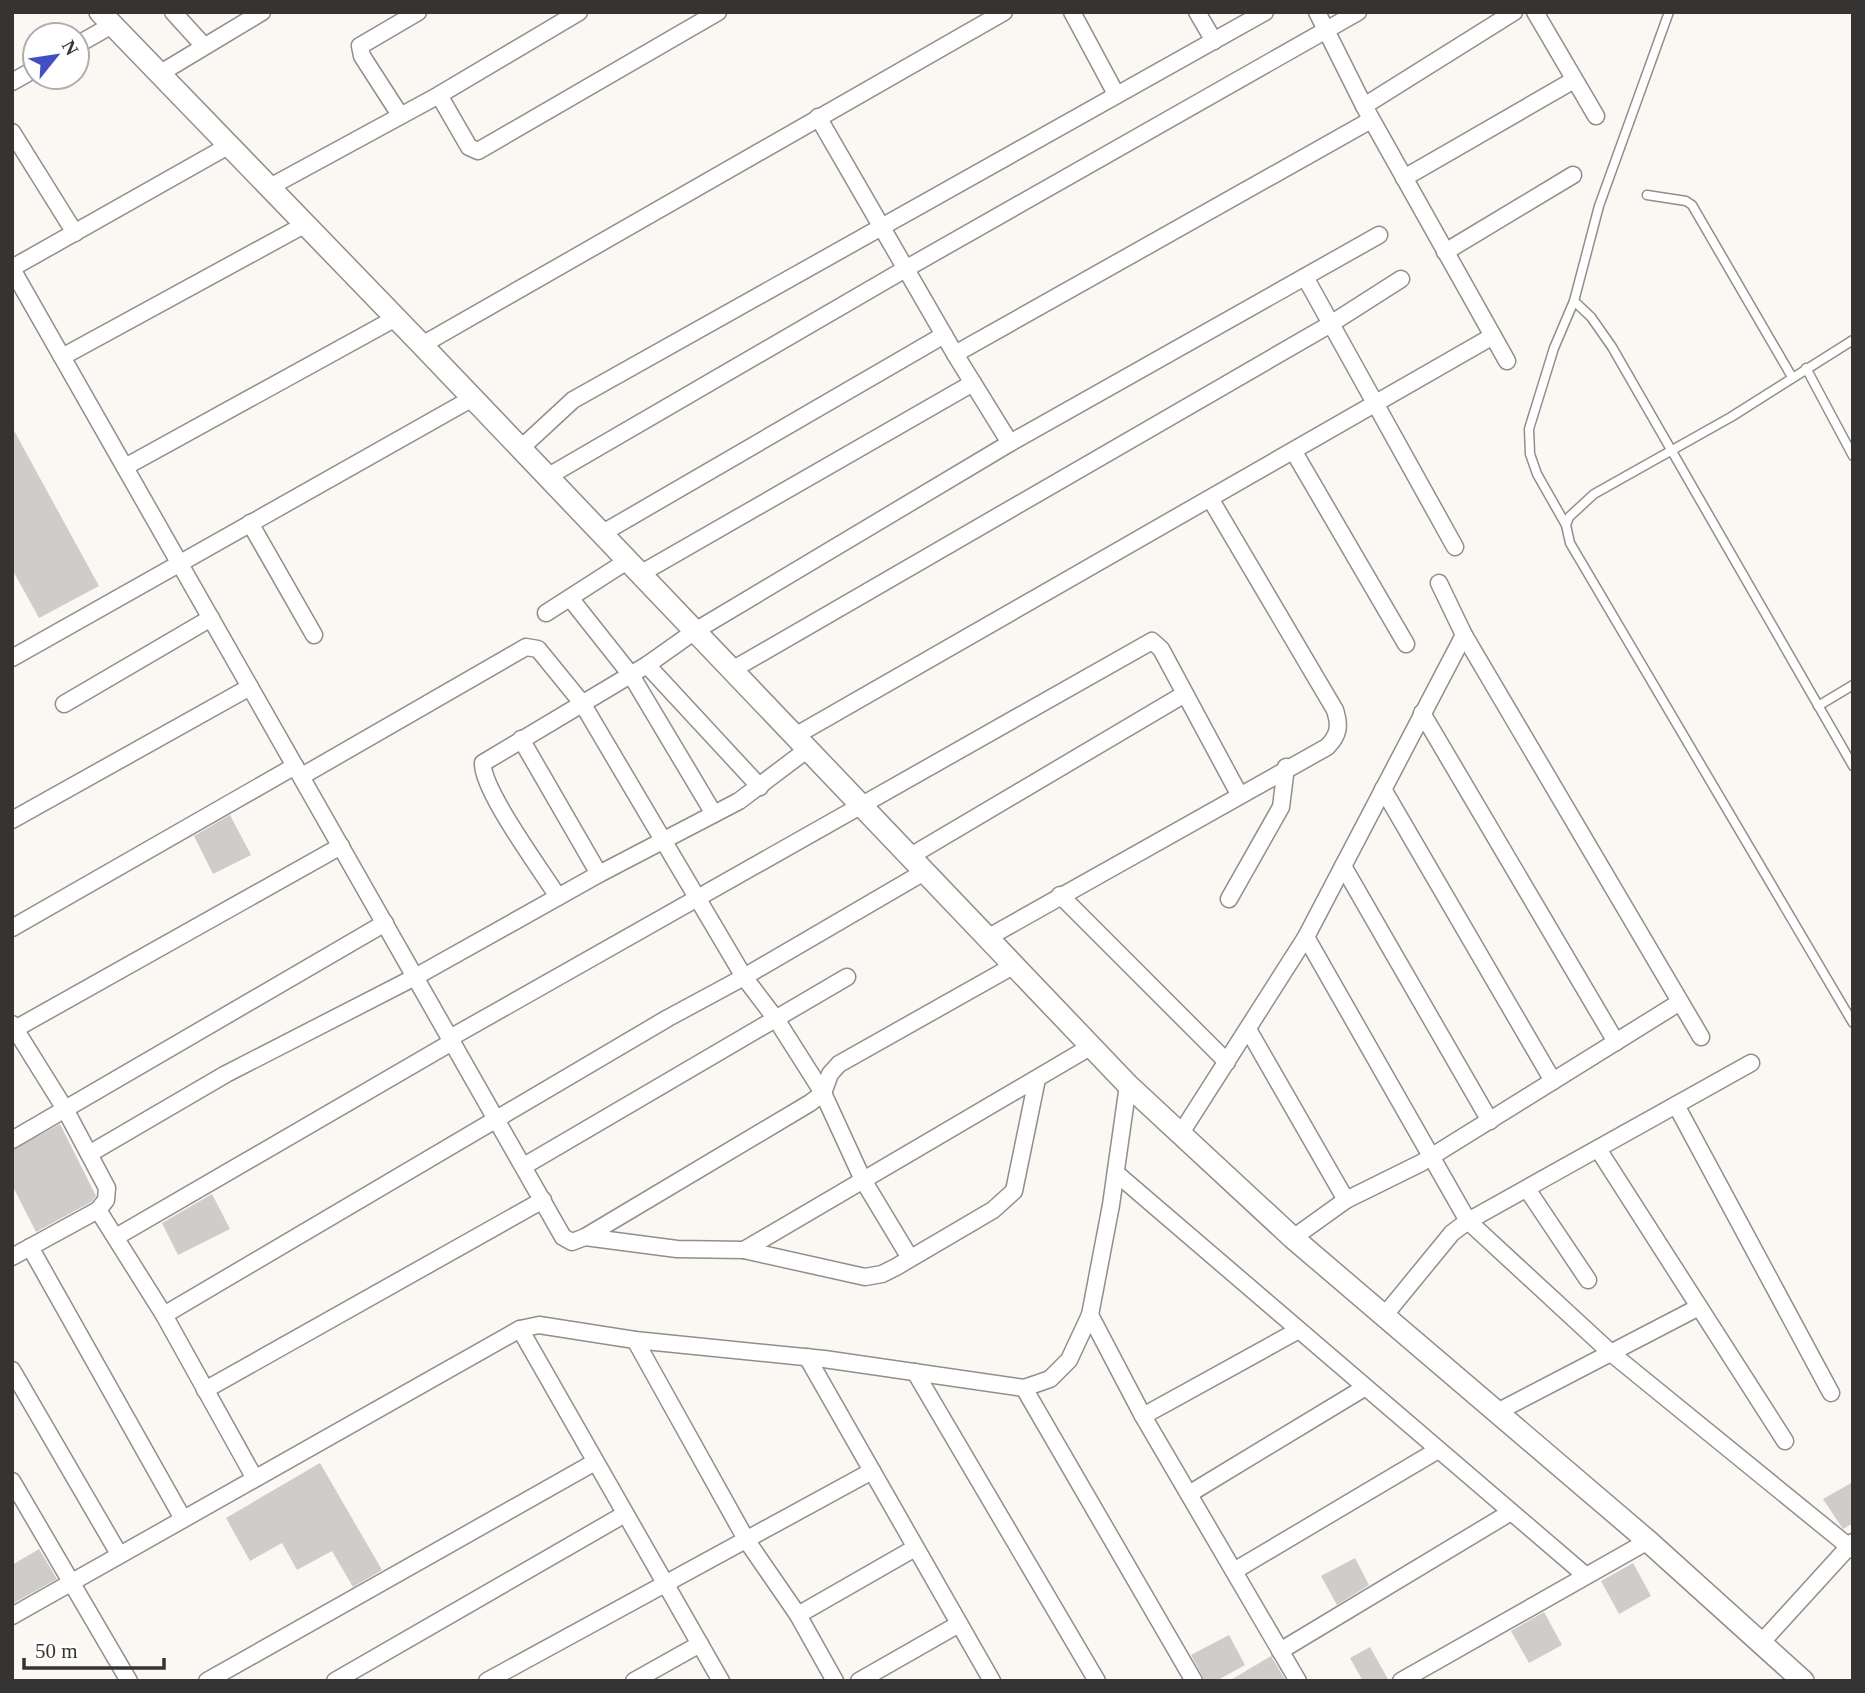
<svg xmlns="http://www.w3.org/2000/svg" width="1865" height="1693" font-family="'Times New Roman',serif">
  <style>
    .building { fill: #d0ccc9 }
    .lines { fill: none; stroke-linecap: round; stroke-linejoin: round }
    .service-casing { stroke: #918e8b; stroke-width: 11 }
    .minor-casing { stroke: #918e8b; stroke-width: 19 }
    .tertiary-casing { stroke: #918e8b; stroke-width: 24 }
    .service { stroke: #fff; stroke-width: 8 }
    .minor { stroke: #fff; stroke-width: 16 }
    .tertiary { stroke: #fff; stroke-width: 21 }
  </style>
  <rect width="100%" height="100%" fill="#fbf7f3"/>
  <g class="building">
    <polygon points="12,427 99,586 39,618 12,569"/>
    <polygon points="230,815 251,855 213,874 194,836"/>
    <polygon points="60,1124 96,1196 91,1202 36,1232 12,1185 12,1150"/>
    <polygon points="212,1194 230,1229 178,1255 162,1223"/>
    <polygon points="320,1463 382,1570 353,1587 332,1551 297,1570 282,1543 250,1561 226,1518"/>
    <polygon points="1853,1482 1853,1523 1843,1529 1823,1499"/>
    <polygon points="39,1549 57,1579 12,1604 12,1565"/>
    <polygon points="1355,1558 1369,1585 1337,1605 1321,1576"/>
    <polygon points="1633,1563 1651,1596 1619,1614 1601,1581"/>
    <polygon points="1544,1612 1562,1645 1529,1663 1511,1631"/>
    <polygon points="1229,1635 1245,1665 1216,1681 1205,1681 1191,1655"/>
    <polygon points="1370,1647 1389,1681 1363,1681 1350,1658"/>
    <polygon points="1271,1656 1286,1681 1229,1681"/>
  </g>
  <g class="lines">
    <defs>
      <g id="service">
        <polyline points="1647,195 1686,201 1692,205 1792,377"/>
        <polyline points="1574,301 1591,317 1612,347 1853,766"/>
        <polyline points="1853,340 1731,417 1594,494 1569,517 1566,525 1570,543 1853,1023"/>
        <polyline points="1806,368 1853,456"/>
        <polyline points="1566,525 1537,474 1530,454 1529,429 1554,348 1574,301 1599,206 1669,12"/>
        <polyline points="1818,706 1853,685"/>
      </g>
      <g id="minor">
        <polyline points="173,12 204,46"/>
        <polyline points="1072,12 1116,94"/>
        <polyline points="1197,12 1214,41"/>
        <polyline points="1317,12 1364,106 1507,361"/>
        <polyline points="1535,12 1596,116"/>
        <polyline points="77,45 112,25"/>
        <polyline points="159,74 262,12"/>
        <polyline points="12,82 35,69"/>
        <polyline points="439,95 469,147 478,151 718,12"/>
        <polyline points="1364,106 1514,12"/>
        <polyline points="400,115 362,56 360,46 418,12"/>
        <polyline points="818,117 955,354 1010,443"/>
        <polyline points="12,132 75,233"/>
        <polyline points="1404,178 1574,80"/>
        <polyline points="268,188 439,95 579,12"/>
        <polyline points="1445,252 1573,175"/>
        <polyline points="12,268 228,146"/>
        <polyline points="12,269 563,1237 572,1242 585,1237 810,1103 823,1093 830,1074 839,1064 1013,966"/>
        <polyline points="1305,277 1455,547"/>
        <polyline points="422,345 1004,12"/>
        <polyline points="955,354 1371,120"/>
        <polyline points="62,357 304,225"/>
        <polyline points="520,449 573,400 1265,12"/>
        <polyline points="1294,452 1406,644"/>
        <polyline points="125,467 394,319"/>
        <polyline points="547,477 907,268 1358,12"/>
        <polyline points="250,523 314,635"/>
        <polyline points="601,534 944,335"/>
        <polyline points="640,574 973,383"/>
        <polyline points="1439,583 1464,635 1701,1037"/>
        <polyline points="570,598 631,675 714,814"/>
        <polyline points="546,613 627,561"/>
        <polyline points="12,658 471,399"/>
        <polyline points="732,670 1329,325 1401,279"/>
        <polyline points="64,704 211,618"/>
        <polyline points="1422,713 1616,1042"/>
        <polyline points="795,736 1493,336"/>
        <polyline points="521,739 599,874"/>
        <polyline points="302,776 526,647 538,649 582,703 744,977 776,1019 823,1093 863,1180 910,1258"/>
        <polyline points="760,787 647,665 695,631 1010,443 1379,235"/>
        <polyline points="1383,789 1553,1081"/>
        <polyline points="12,820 250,687"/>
        <polyline points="909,857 1183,695"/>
        <polyline points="1343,866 1490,1121"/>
        <polyline points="1060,895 1227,1062"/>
        <path d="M 558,897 C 542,871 481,789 483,763 L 647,665"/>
        <polyline points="1229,899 1281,807 1286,767"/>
        <polyline points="12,928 295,766"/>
        <polyline points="1306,937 1468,1221 1611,1353 1853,1550"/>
        <path d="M 987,938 L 1327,747 C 1339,735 1340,726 1335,710 L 1211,500"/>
        <polyline points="12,1024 65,1109 107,1188 106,1200 98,1210 164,1315 254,1477"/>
        <polyline points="15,1029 341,846"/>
        <polyline points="1249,1031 1346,1200"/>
        <polyline points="450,1038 1152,641 1161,649 1239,794"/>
        <polyline points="1676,1105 1831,1393"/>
        <polyline points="1181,1133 1306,937 1464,635"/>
        <polyline points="12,1140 385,923"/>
        <polyline points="1598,1149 1785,1441"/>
        <polyline points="89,1154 226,1074 417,976 599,874 739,801 808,749"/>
        <polyline points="524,1166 847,977"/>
        <polyline points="1116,1173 1585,1575"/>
        <polyline points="1527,1189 1588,1280"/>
        <polyline points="116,1237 452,1042"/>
        <polyline points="585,1237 677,1249 744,1250 1090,1047"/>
        <polyline points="1293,1238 1346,1200 1421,1163 1680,1002"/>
        <polyline points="30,1247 182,1517"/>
        <polyline points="744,1250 865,1277 882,1274 896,1267 993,1210 1014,1191 1037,1079"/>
        <polyline points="12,1257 98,1210"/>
        <polyline points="164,1315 668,1018 744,977 924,872"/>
        <polyline points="1090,1315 1143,1416 1298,1681"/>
        <polyline points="1384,1316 1452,1233 1468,1221 1751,1063"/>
        <polyline points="520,1329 721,1681"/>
        <polyline points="635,1340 747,1541 798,1615 835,1681"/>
        <polyline points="807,1357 992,1681"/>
        <polyline points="12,1370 119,1554"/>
        <polyline points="915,1372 1097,1681"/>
        <polyline points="1024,1388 1194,1681"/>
        <polyline points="205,1390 543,1200"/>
        <polyline points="1497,1412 1699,1307"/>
        <polyline points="1143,1416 1297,1331"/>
        <polyline points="12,1481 129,1681"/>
        <polyline points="1189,1494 1364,1388"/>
        <polyline points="1234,1571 1438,1450"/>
        <polyline points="798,1615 915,1548"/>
        <polyline points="12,1616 520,1329 539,1325 635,1340 824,1359 1024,1388 1050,1379 1069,1360 1090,1315 1111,1205 1128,1085"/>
        <polyline points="1761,1643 1853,1542"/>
        <polyline points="1280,1651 1511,1512"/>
        <polyline points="207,1681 595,1462"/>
        <polyline points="335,1681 625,1514"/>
        <polyline points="487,1681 872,1471"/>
        <polyline points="634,1681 700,1644"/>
        <polyline points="859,1681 959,1624"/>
        <polyline points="1401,1681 1648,1541"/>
      </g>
      <polyline id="tertiary" points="100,12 422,345 1128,1085 1293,1238 1648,1541 1803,1681"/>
    </defs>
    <use href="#service" class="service-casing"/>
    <use href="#minor" class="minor-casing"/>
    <use href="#tertiary" class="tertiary-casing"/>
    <use href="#service" class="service"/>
    <use href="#minor" class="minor"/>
    <use href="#tertiary" class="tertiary"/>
  </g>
  <rect width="1865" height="1693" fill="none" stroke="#363433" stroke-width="28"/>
  <g transform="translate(56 56) rotate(60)"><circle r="33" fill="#ffffff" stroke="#afaead" stroke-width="2"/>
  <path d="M0-5L12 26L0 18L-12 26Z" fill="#424fc3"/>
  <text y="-10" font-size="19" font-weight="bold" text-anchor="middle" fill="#363433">N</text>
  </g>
  <path d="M24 1658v10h140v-10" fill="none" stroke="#363433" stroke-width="3.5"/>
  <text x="35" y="1658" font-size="21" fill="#363433" stroke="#ffffff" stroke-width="5" paint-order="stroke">50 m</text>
</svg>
